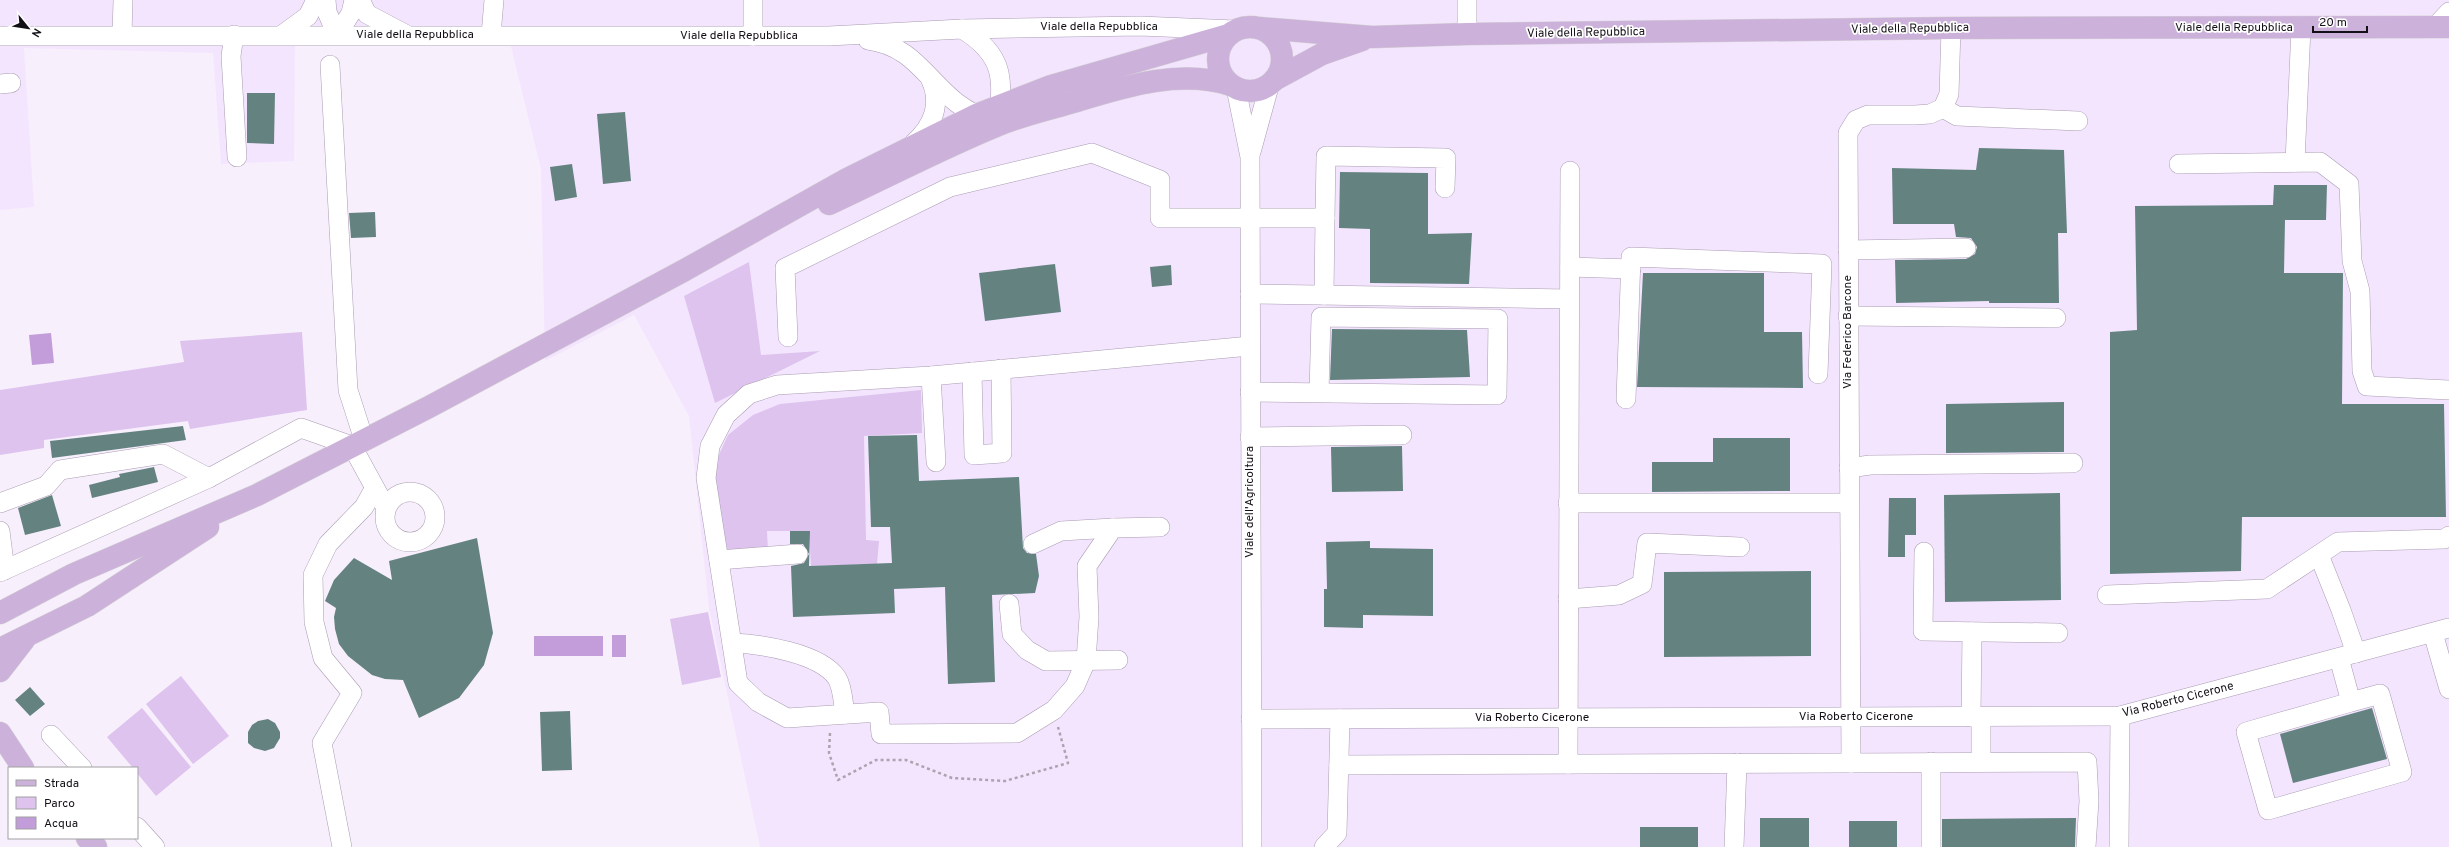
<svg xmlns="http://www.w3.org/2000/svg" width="2449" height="847" font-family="Overpass,sans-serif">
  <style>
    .built { fill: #f4e5fe }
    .green { fill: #ddc3ee }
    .water { fill: #c29dd9 }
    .building { fill: #648380 }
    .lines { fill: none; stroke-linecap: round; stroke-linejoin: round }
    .minor-casing { stroke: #a99cb2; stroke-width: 20 }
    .major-casing { stroke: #d5d4d5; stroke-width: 23 }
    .path { stroke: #aba4b0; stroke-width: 2.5; stroke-dasharray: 3 3; stroke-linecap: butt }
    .minor { stroke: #fff; stroke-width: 19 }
    .major { stroke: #ccb2da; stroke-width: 22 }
    .labels { text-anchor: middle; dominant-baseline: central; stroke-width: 3.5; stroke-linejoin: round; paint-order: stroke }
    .street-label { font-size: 12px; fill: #130f16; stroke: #fff }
  </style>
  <rect width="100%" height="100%" fill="#f8effd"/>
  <polygon class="built" points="0,0 2449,0 2449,847 760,847 709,609 689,416 634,315 545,361 541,169 510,43 295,43 294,161 221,164 213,53 24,48 34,207 0,210"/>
  <g class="green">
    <polygon points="749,262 761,355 820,351 715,403 684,296"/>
    <polygon points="302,332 307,410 190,429 188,421 44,440 44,448 0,455 0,390 184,362 180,341"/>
    <polygon points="921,390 922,433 864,436 866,540 879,541 877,564 811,566 809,531 767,531 768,551 727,553 713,493 716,461 728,435 753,415 780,404"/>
    <polygon points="708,612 721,677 682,685 670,619"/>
    <polygon points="181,676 229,736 193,764 146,704"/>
    <polygon points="142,708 191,767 156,796 137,773 137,768 133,768 107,737"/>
  </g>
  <g class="water">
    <polygon points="51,333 54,363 32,365 29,335"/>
    <rect x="612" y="635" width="14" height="22"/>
    <rect x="534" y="636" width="69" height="20"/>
  </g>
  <g class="building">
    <polygon points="247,93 275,93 274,144 247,143"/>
    <polygon points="625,112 631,181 603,184 597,114"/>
    <polygon points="1979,148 2064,150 2067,233 2058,233 2059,303 1989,303 1989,301 1896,303 1895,260 1966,259 1975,254 1977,247 1971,238 1956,237 1954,224 1893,224 1892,168 1976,170"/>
    <polygon points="572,164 577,197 555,201 550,167"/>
    <polygon points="1340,172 1428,173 1428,234 1472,233 1469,284 1370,283 1370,229 1339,228"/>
    <polygon points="2274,185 2327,185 2326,220 2285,220 2284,273 2343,273 2342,404 2444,404 2446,517 2242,517 2241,571 2110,574 2110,332 2137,330 2135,206 2273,205"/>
    <polygon points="375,212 376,237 351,238 349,213"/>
    <polygon points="1055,264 1061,312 985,321 979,273"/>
    <polygon points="1171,265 1172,285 1152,287 1150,267"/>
    <polygon points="1643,273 1764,273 1764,332 1802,332 1803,388 1637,387"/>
    <polygon points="1332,329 1467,330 1470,377 1330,380"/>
    <polygon points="2064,402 2064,452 1946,453 1946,404"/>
    <polygon points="183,426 186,440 52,458 50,441"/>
    <polygon points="917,435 919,481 1019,477 1023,548 1027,553 1036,554 1039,576 1035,593 992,595 995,682 948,684 945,587 894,589 895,613 793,617 791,566 804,563 809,554 803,544 790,544 790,531 810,531 809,566 892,563 890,527 871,527 868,436"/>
    <polygon points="1713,438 1790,438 1790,491 1652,492 1652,462 1713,462"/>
    <polygon points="1402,446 1403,491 1332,492 1331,447"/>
    <polygon points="154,467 158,482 92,498 89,485 120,477 119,474"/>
    <polygon points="2060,493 2061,600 1945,602 1944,495"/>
    <polygon points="52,495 61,526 25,535 18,508"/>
    <polygon points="1889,498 1916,498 1916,535 1905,535 1905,557 1888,557"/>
    <polygon points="477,538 493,633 484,665 459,698 419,718 403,680 385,679 372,675 348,656 339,644 335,629 334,617 336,608 325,601 334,580 354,558 392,580 389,561"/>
    <polygon points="1370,541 1370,548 1433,549 1433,616 1363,615 1363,628 1324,627 1324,589 1327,589 1326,542"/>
    <polygon points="1811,571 1811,656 1664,657 1664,572"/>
    <polygon points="30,687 45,704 30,716 15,700"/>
    <polygon points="2372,708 2387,759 2293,783 2280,734"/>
    <polygon points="570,711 572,770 542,771 540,712"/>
    <polygon points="268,719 275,723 280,732 280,738 274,748 265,751 254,748 248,743 248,732 252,725 258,721"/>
    <rect x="1760" y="818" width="49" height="29"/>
    <polygon points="2076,818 2075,847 1942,847 1942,819"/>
    <rect x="1849" y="821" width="48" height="26"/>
    <rect x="1640" y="827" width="58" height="20"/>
  </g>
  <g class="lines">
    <defs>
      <g id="minor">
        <polyline points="326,0 327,12 337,35"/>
        <polyline points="360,0 367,14 405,34"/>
        <polyline points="753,0 753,36"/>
        <polyline points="2435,27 2449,12"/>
        <polyline points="1467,34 1467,0"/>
        <polyline points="122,35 123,0"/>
        <polyline points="234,35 231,56 237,157"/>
        <polyline points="282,35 308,16 316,0"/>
        <polyline points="337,35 351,13 354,0"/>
        <polyline points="491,35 494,0"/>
        <polyline points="0,36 829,36 962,29 1140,26 1235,30"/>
        <path d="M 868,40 C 913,46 925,78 957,103 C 969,112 983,119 997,125 C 1004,80 1005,55 962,29"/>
        <polyline points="330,65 348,390 364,440"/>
        <polyline points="0,84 11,83"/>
        <polyline points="1236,88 1250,157 1252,847"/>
        <polyline points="1943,108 1957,116 2078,121"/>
        <path d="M 913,144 C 932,127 943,104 930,78"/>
        <polyline points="1251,152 1270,83"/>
        <polyline points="2295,162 2301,28"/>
        <polyline points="2179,164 2320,162 2349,184 2352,261 2360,291 2362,371 2367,386 2449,390"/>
        <polyline points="1848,250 1966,248"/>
        <polyline points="1570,267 1631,269"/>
        <polyline points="1250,294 1569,299"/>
        <polyline points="1324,295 1325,218"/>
        <polyline points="1848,316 2056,318"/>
        <polyline points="788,337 785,268 950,187 1092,153 1160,180 1160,218 1325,218 1326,156 1446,158 1445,188"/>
        <polyline points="972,372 974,455 1002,453 1001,369"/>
        <polyline points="931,376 936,462"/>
        <polyline points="1250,392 1497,395 1498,319 1321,317 1319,393"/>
        <polyline points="1626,399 1631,257 1822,264 1818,374"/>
        <polyline points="1250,437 1402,435"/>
        <polyline points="1849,468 1870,465 2073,463"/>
        <circle cx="410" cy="517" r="25"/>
        <polyline points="0,503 46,486 60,470 163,454 209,478"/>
        <polyline points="1568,503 1849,503"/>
        <polyline points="1160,527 1113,528 1087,566 1089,617 1086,661 1075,686 1054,710 1017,733 881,734 879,712 787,718 758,702 738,683 706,478 710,446 726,415 749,394 777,385 931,376 1250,346"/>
        <polyline points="0,531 5,570"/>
        <polyline points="1033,544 1061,531 1113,528"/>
        <polyline points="1924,552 1923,631 2058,633"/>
        <polyline points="2319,555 2341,610 2356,653"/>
        <polyline points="719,560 798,554"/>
        <polyline points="0,572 209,478 301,428 352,446 386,508"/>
        <polyline points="2107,595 2267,589 2338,542 2444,539 2449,536"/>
        <polyline points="1568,599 1619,595 1642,584 1647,543 1740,547"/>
        <polyline points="1009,604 1012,634 1027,650 1046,661 1118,660"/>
        <polyline points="2433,633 2449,689"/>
        <path d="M 732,643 C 761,644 820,653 837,678 C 843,688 843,703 845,714"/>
        <polyline points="2339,658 2351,702 2380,694 2402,772 2268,810 2246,732 2351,702"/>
        <polyline points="1971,717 1972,632"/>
        <polyline points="1981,717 1981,762"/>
        <polyline points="1251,719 2120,716 2449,628"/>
        <polyline points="51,735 82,768"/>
        <polyline points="1931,762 1931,847"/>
        <polyline points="1851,763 1848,133 1856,120 1868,115 1915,115 1930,114 1943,108 1949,94 1951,28"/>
        <polyline points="1568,764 1570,171"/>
        <polyline points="1339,765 2087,762 2089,801 2086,847"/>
        <polyline points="137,827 155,847"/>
        <polyline points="342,847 322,743 352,693 323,658 314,622 313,575 328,544 364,507 374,489"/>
        <polyline points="1324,847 1337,833 1340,719"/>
        <polyline points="1734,847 1737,763"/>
        <polyline points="2119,847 2120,716"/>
      </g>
      <g id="major">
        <circle cx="1250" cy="59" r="32"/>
        <polyline points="1260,28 1372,37 1467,34 1951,28 2449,27"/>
        <polyline points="1274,80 1322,54 1362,40"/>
        <path d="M 829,204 C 885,178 940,149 996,126 C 1022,115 1050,109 1077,101 C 1126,86 1180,69 1231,85"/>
        <polyline points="0,613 74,574 257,495 429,407 683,271 847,179 976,115 1051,86 1228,35"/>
        <polyline points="0,649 87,606 208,527"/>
        <polyline points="0,671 24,640"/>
        <polyline points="0,733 23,768"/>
        <polyline points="87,838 96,847"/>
      </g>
    </defs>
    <use href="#minor" class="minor-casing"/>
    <use href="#major" class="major-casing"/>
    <polyline class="path" points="830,733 829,753 838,780 876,760 906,760 952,778 1005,781 1068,763 1058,727"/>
    <use href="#minor" class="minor"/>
    <use href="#major" class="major"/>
  </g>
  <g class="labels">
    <g class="street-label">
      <text x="1099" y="27">Viale della Repubblica</text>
      <text x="2234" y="28">Viale della Repubblica</text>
      <text transform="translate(1910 29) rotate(-1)">Viale della Repubblica</text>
      <text transform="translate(1586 33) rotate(-1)">Viale della Repubblica</text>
      <text x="415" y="35">Viale della Repubblica</text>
      <text x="739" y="36">Viale della Repubblica</text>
      <text transform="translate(1848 332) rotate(-90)">Via Federico Barcone</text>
      <text transform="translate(1250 502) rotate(-90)">Viale dell'Agricoltura</text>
      <text transform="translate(2178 700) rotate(-14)">Via Roberto Cicerone</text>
      <text x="1856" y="717">Via Roberto Cicerone</text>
      <text x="1532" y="718">Via Roberto Cicerone</text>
    </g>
  </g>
  <rect x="8" y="767" width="130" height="72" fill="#ffffff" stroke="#a19fa2"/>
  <rect x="16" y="780" width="20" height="6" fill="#ccb2da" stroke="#a19fa2"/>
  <text x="44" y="787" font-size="12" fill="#130f16">Strada</text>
  <rect x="16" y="797" width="20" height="12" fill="#ddc3ee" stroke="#a19fa2"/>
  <text x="44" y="807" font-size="12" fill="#130f16">Parco</text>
  <rect x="16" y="817" width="20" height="12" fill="#c29dd9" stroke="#a19fa2"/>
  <text x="44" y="827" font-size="12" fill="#130f16">Acqua</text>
  <g transform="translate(28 28) rotate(120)" stroke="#ffffff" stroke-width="3" paint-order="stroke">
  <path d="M0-3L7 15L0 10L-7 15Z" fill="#130f16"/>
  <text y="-6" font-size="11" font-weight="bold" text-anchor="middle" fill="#130f16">N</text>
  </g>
  <path d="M2313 26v6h54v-6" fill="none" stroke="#130f16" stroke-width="2"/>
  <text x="2319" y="26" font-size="12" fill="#130f16" stroke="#ffffff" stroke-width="3" paint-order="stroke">20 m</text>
</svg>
